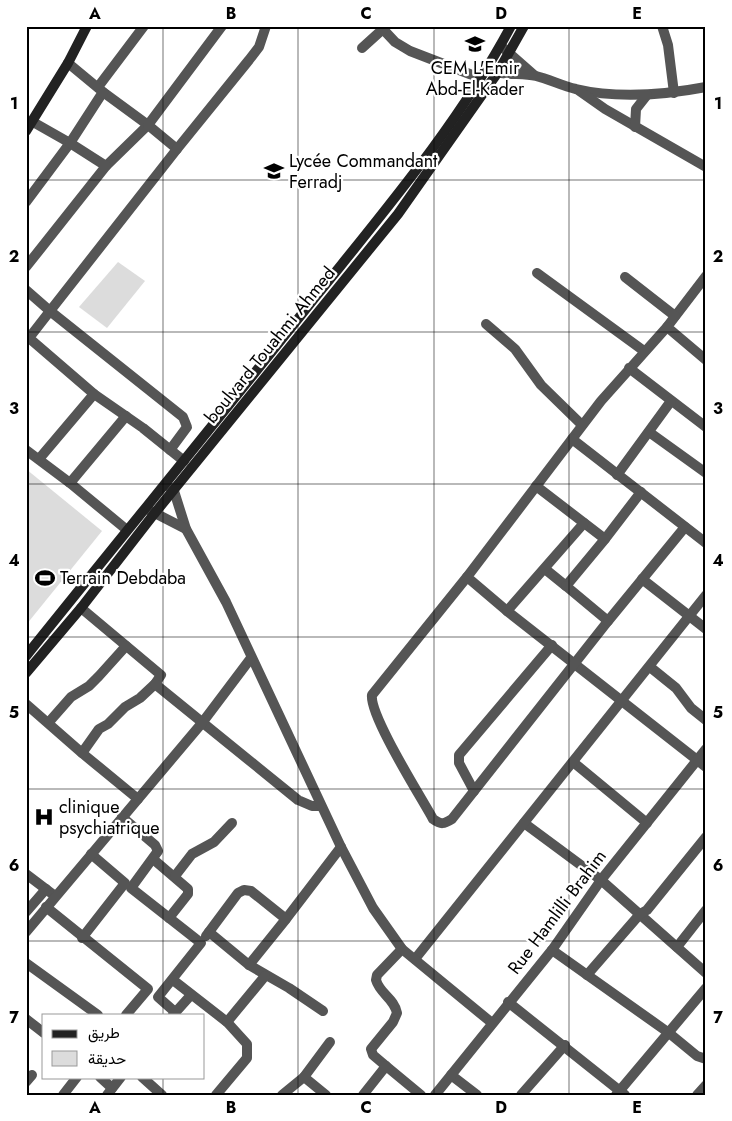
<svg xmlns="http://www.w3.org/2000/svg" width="732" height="1121" font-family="Jost,Vazirmatn,sans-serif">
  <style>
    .green { fill: #dcdcdc }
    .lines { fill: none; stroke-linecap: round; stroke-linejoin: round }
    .minor { stroke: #555; stroke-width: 10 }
    .tertiary { stroke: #555; stroke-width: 10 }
    .secondary { stroke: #222; stroke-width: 10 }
    .grid { fill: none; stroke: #000; stroke-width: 1; stroke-opacity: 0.55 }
    .labels { text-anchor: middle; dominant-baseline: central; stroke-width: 4.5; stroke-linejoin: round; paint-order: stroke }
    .poi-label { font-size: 18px; fill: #000; stroke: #fff; text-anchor: start }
    .street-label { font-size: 18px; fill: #000; stroke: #fff }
    .neatline { fill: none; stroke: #000; stroke-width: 2 }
    .grid-label { font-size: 16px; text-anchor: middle; font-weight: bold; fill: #000 }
  </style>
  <rect width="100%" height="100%" fill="#fff"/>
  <g class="green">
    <polygon points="118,262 145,281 107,328 79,307"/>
    <polygon points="26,469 102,531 26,625"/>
  </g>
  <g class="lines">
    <g class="minor">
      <polyline points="380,26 395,42 410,51 480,78"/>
      <polyline points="662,26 668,45 674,93"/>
      <polyline points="362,48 383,29"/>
      <polyline points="98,87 144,26"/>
      <polyline points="103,92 148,125 106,166"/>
      <polyline points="177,149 148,125 222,26"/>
      <polyline points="26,202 70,143 33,122"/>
      <polyline points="26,267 106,166 70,143 103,92 68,63"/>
      <polyline points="537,273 644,351"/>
      <polyline points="706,276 667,327 706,360"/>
      <polyline points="625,277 675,316"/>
      <polyline points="26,290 50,311 177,149 249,60 259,47 266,26"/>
      <polyline points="486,324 515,349 541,385 582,425"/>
      <polyline points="667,327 601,401 467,577 507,611 706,767"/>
      <polyline points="629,368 706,427"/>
      <polyline points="94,394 29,338 50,311 183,417 187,427 170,450"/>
      <polyline points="649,432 706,473"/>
      <polyline points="572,439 706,543"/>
      <polyline points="26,450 70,483 127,530"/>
      <polyline points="39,459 94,394 143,428 184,461"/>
      <polyline points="617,475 671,401"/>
      <polyline points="70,483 126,416"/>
      <polyline points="536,486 605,539 641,492"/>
      <polyline points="545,569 566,586 605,539"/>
      <path d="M 467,577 L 372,695 C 369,715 421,797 433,819 C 441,825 444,824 452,819 L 608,621 L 566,586"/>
      <polyline points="642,579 706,629"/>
      <polyline points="81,608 161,675 155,684 140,698 125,707 108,724 99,729 82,753"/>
      <polyline points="507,611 584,523"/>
      <polyline points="608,621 685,527"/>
      <polyline points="650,667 676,688 691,708 706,720"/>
      <polyline points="155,684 298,800 312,806 321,806"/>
      <polyline points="26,704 82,753 138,799"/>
      <polyline points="49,722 71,697 89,686 99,676 126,646"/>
      <polyline points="573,762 647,823"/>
      <polyline points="474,791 459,763 459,755 552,645"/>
      <polyline points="122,817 155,845 158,851 131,888 201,943 158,997 175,1012"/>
      <polyline points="524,823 601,880 706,973"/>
      <polyline points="153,859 188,889 188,894 169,918"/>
      <polyline points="26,874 55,896"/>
      <polyline points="175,876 192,854 214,842 232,823"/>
      <polyline points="46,907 148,989 126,1015"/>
      <polyline points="26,912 46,889"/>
      <polyline points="286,919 341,847"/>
      <polyline points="209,932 238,893 244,890 251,891 286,919 249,965"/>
      <polyline points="206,936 209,932 249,965 289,988 323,1011"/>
      <polyline points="82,938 125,883 91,854"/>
      <polyline points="677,947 706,910"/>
      <polyline points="552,950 669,1033 697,1056 706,1059"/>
      <polyline points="415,959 706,595"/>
      <polyline points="26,963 98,1015"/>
      <polyline points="587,975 640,914 647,910 706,837"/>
      <polyline points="173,980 227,1022 247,1044 247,1058 216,1095"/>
      <polyline points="508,1002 625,1095"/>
      <polyline points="173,1015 191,995"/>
      <polyline points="26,1019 44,1033"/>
      <polyline points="227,1022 265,976"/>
      <path d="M 386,1066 L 373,1055 L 371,1049 L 393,1022 L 397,1013 C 394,998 380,994 376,980 L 377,975 L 402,949"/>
      <polyline points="451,1075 477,1095"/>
      <polyline points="100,1077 112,1088"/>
      <polyline points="142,1077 162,1095"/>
      <polyline points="304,1077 330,1042"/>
      <polyline points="26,1082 32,1075"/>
      <polyline points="63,1095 77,1077"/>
      <polyline points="107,1095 121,1077"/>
      <polyline points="282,1095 304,1077 326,1095"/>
      <polyline points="363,1095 386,1066 421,1095"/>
      <polyline points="521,1095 565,1045"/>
      <polyline points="616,1095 706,988"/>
      <polyline points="697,1095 706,1085"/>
    </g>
    <g class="tertiary">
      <polyline points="501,46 534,75"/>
      <path d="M 487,68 C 502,77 520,72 536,76 C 549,79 562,86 576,89 C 618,99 664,95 706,87"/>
      <polyline points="578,90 605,109 706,167"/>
      <polyline points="635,127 636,109 647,95"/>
      <polyline points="167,485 174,491 186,529 226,602 341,847 373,908 402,949 492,1023"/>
      <polyline points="147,509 186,529"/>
      <polyline points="26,932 202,723 251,658"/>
      <polyline points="435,1095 552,950 601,880 706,749"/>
    </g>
    <g class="secondary">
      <polyline points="26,131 68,63 87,26"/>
      <path d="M 26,656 C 123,535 221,416 317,295 C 386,209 459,123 511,26"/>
      <polyline points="26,673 81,608 154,514 398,214 498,72 524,26"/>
    </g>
  </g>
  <path class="grid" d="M 163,26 L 163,1015M 298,26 L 298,1095M 434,26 L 434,1095M 569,26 L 569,1095M 26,180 L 706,180M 26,332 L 706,332M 26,484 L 706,484M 26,637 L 706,637M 26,789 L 706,789M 26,941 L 706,941M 163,1077 L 163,1095"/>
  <defs>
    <symbol id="school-bare" viewBox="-9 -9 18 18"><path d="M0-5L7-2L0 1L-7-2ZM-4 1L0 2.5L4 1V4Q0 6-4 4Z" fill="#000" stroke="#fff" stroke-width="2.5" paint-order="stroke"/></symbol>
    <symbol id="stadium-bare" viewBox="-9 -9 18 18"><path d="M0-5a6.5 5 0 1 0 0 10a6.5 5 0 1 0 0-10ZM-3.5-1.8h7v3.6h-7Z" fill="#000" stroke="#fff" stroke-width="2.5" paint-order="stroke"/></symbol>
    <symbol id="hospital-bare" viewBox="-9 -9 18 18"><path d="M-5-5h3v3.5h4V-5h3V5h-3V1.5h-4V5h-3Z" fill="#000" stroke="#fff" stroke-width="2.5" paint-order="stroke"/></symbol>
  </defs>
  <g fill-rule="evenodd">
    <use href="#school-bare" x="461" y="30" width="28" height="28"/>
    <use href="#school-bare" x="260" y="157" width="28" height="28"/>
    <use href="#stadium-bare" x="31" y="564" width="28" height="28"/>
    <use href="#hospital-bare" x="30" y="803" width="28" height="28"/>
  </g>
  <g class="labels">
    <g class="poi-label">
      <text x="475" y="68" text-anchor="middle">CEM L'Emir<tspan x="475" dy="21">Abd-El-Kader</tspan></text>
      <text x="289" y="161">Lycée Commandant<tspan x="289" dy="21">Ferradj</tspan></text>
      <text x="60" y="578">Terrain Debdaba</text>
      <text x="59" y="807">clinique<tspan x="59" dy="21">psychiatrique</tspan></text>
    </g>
    <g class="street-label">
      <text transform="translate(270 345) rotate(-51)">boulvard Touahmi Ahmed</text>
      <text transform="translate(557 912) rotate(-53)">Rue Hamlilli Brahim</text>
    </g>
  </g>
  <rect width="732" height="1121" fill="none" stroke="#ffffff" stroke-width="55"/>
  <rect x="42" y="1014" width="162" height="65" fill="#ffffff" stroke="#999999"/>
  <rect x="52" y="1030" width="25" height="8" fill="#222222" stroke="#999999"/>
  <text x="88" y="1038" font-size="15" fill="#000000">طريق</text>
  <rect x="52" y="1051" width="25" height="15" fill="#dcdcdc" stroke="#999999"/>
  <text x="88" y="1064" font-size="15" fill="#000000">حديقة</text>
  <rect x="28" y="28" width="676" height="1066" class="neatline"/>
  <g class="grid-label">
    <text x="95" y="19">A</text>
    <text x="231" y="19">B</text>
    <text x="366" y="19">C</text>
    <text x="501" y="19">D</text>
    <text x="637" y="19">E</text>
    <text x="14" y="109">1</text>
    <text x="718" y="109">1</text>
    <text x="14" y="262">2</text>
    <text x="718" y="262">2</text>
    <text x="14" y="414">3</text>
    <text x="718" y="414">3</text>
    <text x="14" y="566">4</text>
    <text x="718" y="566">4</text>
    <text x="14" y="718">5</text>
    <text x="718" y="718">5</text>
    <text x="14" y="871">6</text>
    <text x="718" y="871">6</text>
    <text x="14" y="1023">7</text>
    <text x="718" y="1023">7</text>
    <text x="95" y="1113">A</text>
    <text x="231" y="1113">B</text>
    <text x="366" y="1113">C</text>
    <text x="501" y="1113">D</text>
    <text x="637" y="1113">E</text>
  </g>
</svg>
